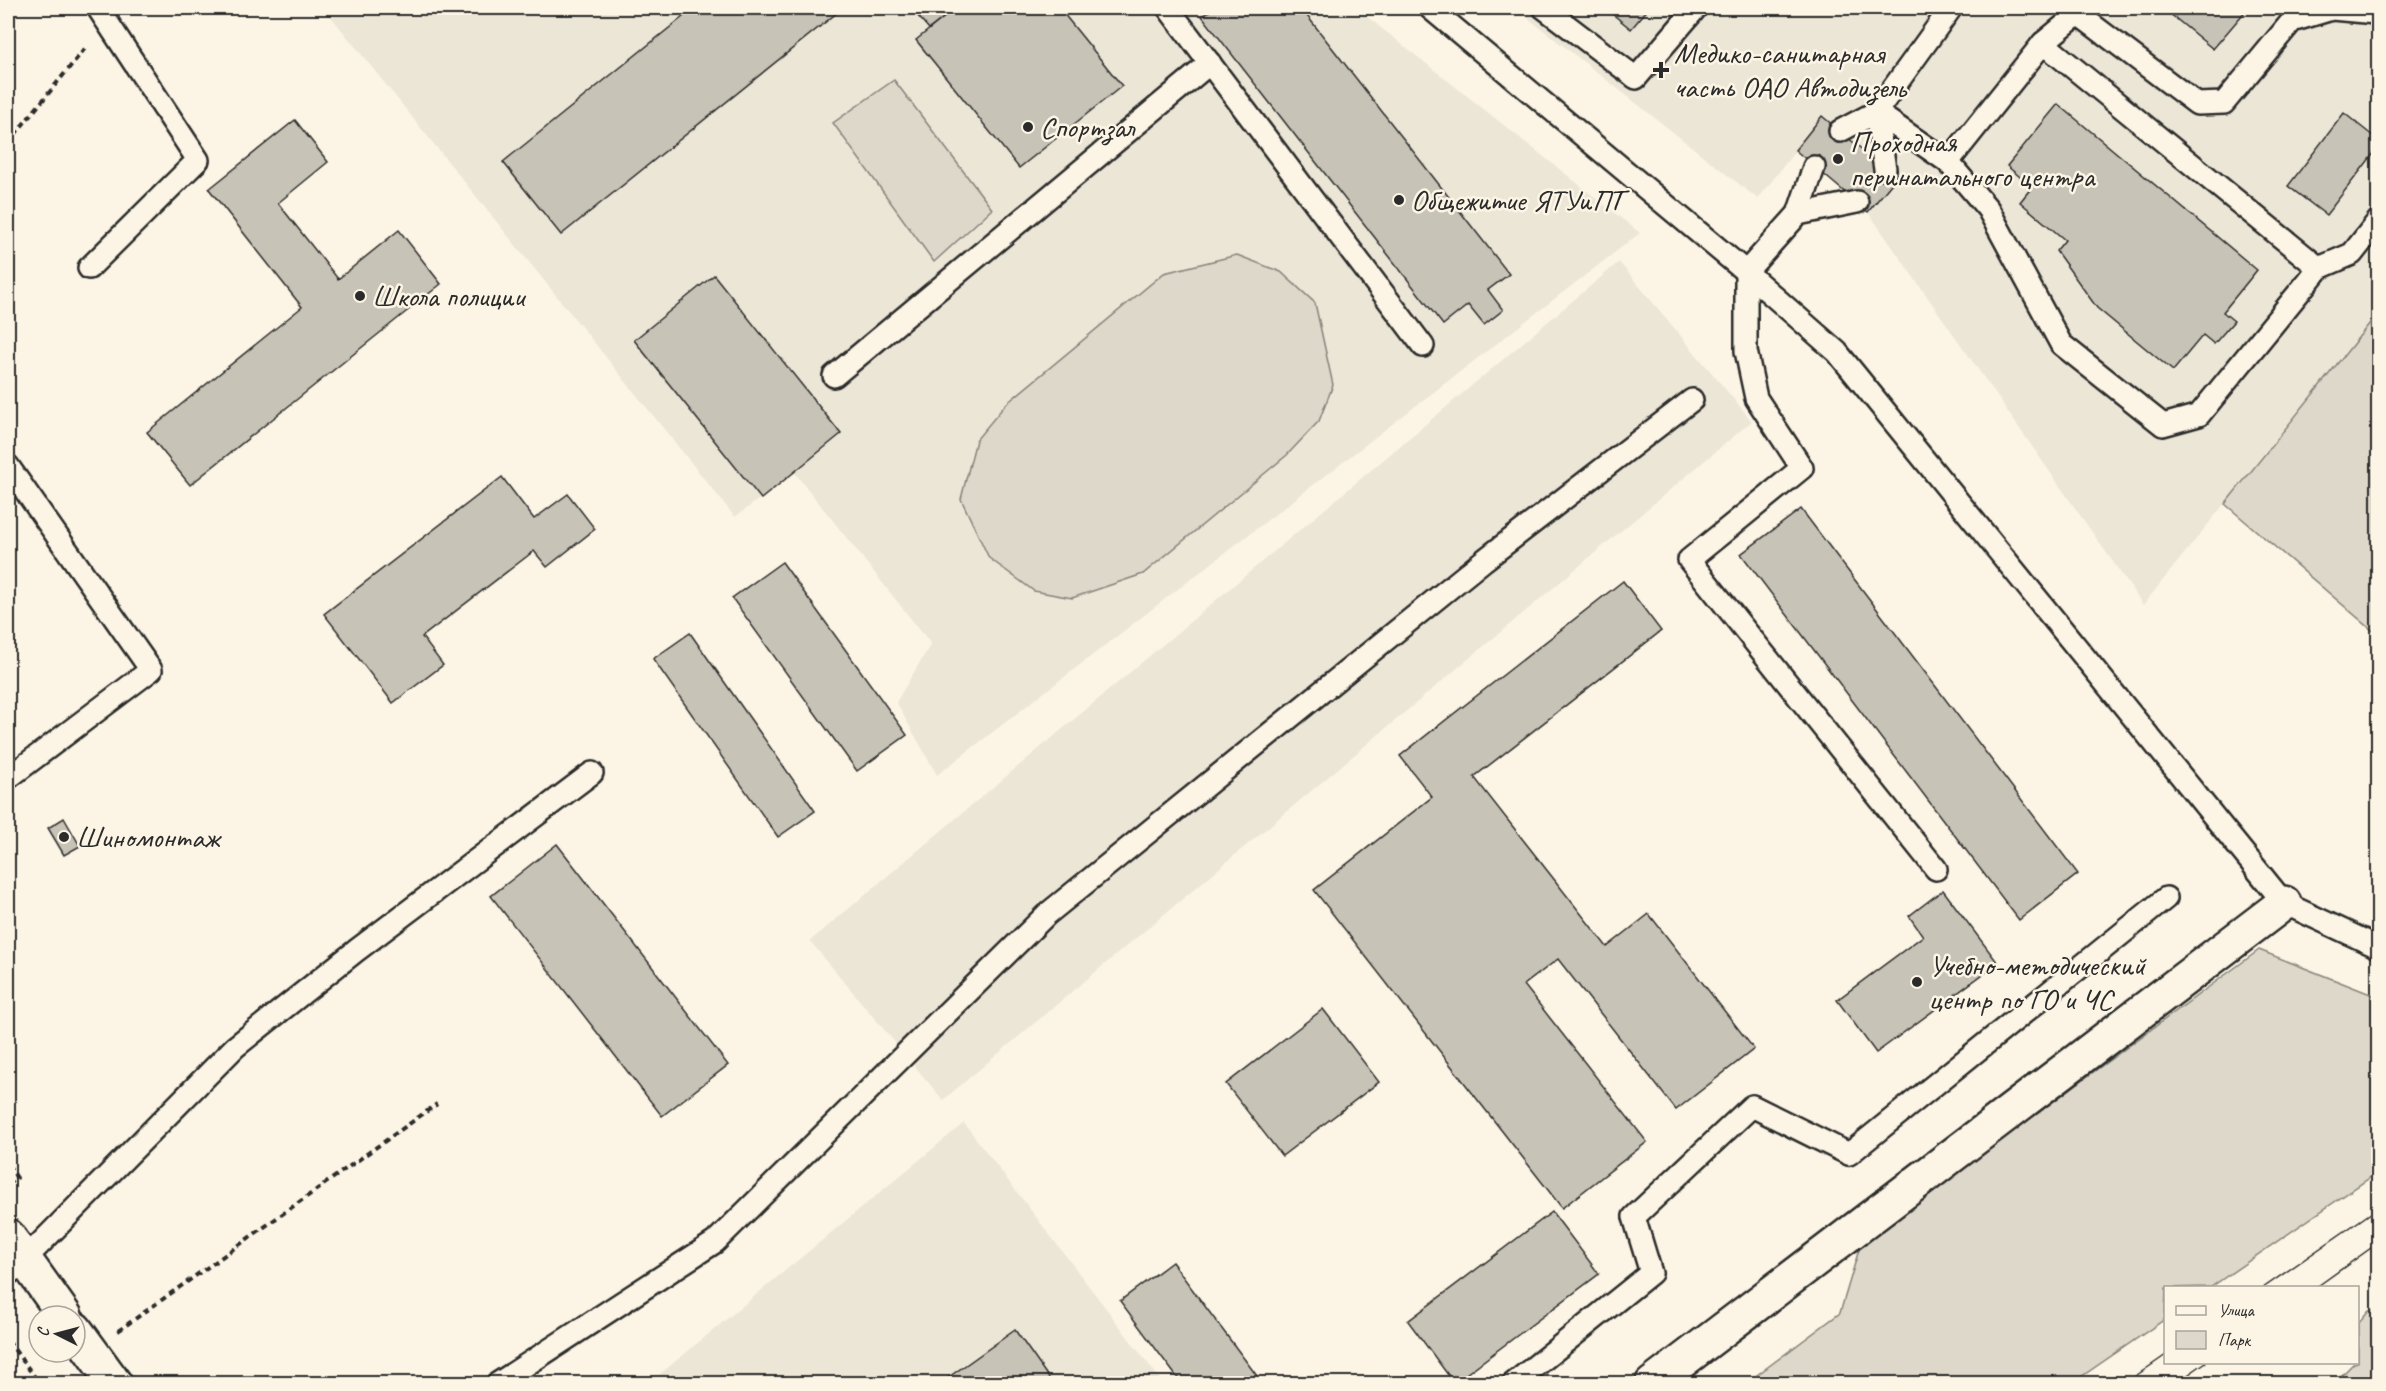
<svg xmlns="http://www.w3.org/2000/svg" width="2386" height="1391" font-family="Caveat,sans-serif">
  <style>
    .built { fill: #ece6d7 }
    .green { fill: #ded8ca; stroke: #84827a; stroke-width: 1.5 }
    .building { fill: #c8c3b7; stroke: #2b2b2b; stroke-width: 1.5 }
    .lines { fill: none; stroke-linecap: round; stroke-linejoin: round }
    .lane-casing { stroke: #2b2b2b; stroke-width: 26 }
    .street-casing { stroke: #2b2b2b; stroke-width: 38 }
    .secondary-casing { stroke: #2b2b2b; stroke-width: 38 }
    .path { stroke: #2b2b2b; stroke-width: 4; stroke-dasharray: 6 4.5; stroke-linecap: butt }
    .lane { stroke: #fcf5e5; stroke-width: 21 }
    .street { stroke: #fcf5e5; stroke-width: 33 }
    .secondary { stroke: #fcf5e5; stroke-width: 33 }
    .tram { stroke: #2b2b2b; stroke-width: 1.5 }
    .poi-dot { fill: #2b2b2b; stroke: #fcf5e5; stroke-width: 2 }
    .labels { text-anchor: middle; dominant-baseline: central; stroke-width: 5; stroke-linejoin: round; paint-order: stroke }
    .poi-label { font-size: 30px; fill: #2b2b2b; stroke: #fcf5e5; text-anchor: start }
  </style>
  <rect width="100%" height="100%" fill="#fcf5e5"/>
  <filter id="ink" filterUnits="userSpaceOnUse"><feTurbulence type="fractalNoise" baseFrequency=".0167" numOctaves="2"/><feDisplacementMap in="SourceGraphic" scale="12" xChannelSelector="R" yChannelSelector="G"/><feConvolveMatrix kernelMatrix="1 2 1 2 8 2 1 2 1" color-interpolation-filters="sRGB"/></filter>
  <g filter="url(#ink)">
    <g class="built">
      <polygon points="324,8 1356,8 1640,233 937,775 896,702 931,644 795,473 735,517"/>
      <polygon points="1515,8 2378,8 2378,313 2143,605 1868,212 1795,151 1758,199"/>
      <polygon points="1619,262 1752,421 943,1100 810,941"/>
      <polygon points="964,1123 1163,1383 648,1384"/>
    </g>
    <g class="green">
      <polygon points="894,80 992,209 934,262 833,123"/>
      <polygon points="1237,255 1281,272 1315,303 1333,385 1319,421 1287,455 1143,574 1072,598 1034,591 989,558 961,499 976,440 1006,404 1164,273"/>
      <polygon points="2378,313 2378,635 2225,504"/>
      <polygon points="2259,950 2378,997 2378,1172 2211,1287 2166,1288 2165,1319 2072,1383 1745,1384 1840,1313 1861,1243"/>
      <polygon points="2378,1310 2378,1383 2334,1383 2354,1363 2358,1362 2358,1324 2369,1311"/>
    </g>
    <g class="building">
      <polygon points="694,8 843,8 561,235 503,162"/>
      <polygon points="911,8 956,8 929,29"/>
      <polygon points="956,8 1059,8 1122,86 1019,168 916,40"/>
      <polygon points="1214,8 1301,8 1509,274 1488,290 1503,310 1484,325 1468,305 1443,325 1202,16"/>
      <polygon points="1605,8 1649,8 1631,29"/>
      <polygon points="2163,8 2248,8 2213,49"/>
      <polygon points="2058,104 2257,270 2223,312 2234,321 2214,344 2203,335 2173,371 2097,308 2056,251 2065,240 2020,202 2032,187 2007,166"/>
      <polygon points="2344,113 2378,140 2378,148 2326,215 2288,186"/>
      <polygon points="1822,116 1896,178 1868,212 1795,150"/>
      <polygon points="295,120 328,162 278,203 338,279 399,230 441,284 190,485 147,432 302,307 209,189"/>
      <polygon points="714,275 841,434 761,499 634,340"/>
      <polygon points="502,477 534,519 568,494 595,529 547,567 534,551 422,637 443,665 393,703 324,614"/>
      <polygon points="1801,509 2078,874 2019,920 1741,554"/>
      <polygon points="782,562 907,735 857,771 732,598"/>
      <polygon points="1623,581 1661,631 1474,777 1607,947 1649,914 1754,1049 1676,1110 1558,959 1524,985 1647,1142 1562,1208 1314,890 1432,797 1400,756"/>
      <polygon points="690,633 815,811 778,837 653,659"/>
      <polygon points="64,818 80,846 64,855 48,828"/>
      <polygon points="557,844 728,1065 662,1116 491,896"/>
      <polygon points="1943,890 1998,963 1876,1053 1837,1000 1923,936 1909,916"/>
      <polygon points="1323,1009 1379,1082 1282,1156 1226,1084"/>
      <polygon points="1552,1212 1599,1274 1454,1383 1408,1321"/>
      <polygon points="1172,1262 1263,1384 1182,1384 1120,1301"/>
      <polygon points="1015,1330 1053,1384 939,1384"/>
    </g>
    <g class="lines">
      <defs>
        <g id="lane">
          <polyline points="1168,8 1423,346"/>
          <polyline points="1430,8 1746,272 1837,352 2284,903 2378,947"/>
          <polyline points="1544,8 1636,78 1696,8"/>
          <polyline points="2043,43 2319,268"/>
          <polyline points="1876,112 1948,162 1988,209 2061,344 2163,425 2199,415 2319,268 2352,254 2378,221"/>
          <polyline points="1876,112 1885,169"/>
          <polyline points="1840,131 1876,112 1951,8"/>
          <polyline points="1948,162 2043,43 2078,14 2197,104 2224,103 2292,21 2332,9 2376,13 2378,16"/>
          <polyline points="1814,167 1798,214 1746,272 1746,351 1756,398 1802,468 1689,560 1936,869"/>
          <polyline points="1798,214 1857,202"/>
          <polyline points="89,268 198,160 98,8"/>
          <polyline points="834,376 1210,63"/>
          <polyline points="8,466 151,670 8,778"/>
          <polyline points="8,1274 24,1260 235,1047 357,950 592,773"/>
          <polyline points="497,1384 715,1242 1046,915 1483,561 1692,400"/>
          <polyline points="1513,1384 1651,1273 1634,1217 1752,1106 1849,1154 2166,898"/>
        </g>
        <polyline id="street" points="1652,1384 2284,903"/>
        <g id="secondary">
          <polyline points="8,1236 65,1316"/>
          <polyline points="75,1329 115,1384"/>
        </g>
      </defs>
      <use href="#lane" class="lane-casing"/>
      <use href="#street" class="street-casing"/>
      <use href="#secondary" class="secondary-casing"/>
      <g class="path">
        <polyline points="8,143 87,46"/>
        <polyline points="8,1165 17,1178 8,1184"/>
        <polyline points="118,1331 437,1104"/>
        <polyline points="8,1341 40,1384"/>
      </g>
      <use href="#lane" class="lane"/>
      <use href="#street" class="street"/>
      <use href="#secondary" class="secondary"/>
      <g class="tram">
        <polyline points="2263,1288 2378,1208"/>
        <polyline points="2315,1288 2378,1243"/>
        <polyline points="2124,1384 2166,1355"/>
        <polyline points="2175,1384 2206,1362"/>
      </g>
    </g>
  </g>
  <g class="poi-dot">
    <path d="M1658 61h6v6h6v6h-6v6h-6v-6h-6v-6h6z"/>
    <circle cx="1028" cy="127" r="6"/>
    <circle cx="1838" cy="159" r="6"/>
    <circle cx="1399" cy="200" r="6"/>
    <circle cx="360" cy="296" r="6"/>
    <circle cx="64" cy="837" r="6"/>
    <circle cx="1917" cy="982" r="6"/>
  </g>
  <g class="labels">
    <g class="poi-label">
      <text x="1674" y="53">Медико-санитарная<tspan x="1674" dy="34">часть ОАО Автодизель</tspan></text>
      <text x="1040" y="127">Спортзал</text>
      <text x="1850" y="142">Проходная<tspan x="1850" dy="34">перинатального центра</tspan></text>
      <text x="1411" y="200">Общежитие ЯТУиПТ</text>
      <text x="372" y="296">Школа полиции</text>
      <text x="76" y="837">Шиномонтаж</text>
      <text x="1929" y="965">Учебно-методический<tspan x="1929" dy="34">центр по ГО и ЧС</tspan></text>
    </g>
  </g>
  <rect width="2386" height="1391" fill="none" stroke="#fcf5e5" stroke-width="30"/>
  <rect x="15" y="15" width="2356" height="1361" fill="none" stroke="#2b2b2b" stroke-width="2" filter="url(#ink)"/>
  <rect x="2164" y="1286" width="195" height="78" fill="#fcf5e5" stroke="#a8a49b" stroke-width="1.5"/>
  <rect x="2176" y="1306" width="30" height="9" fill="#fcf5e5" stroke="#a8a49b" stroke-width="1.5"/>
  <text x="2218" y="1316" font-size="18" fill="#2b2b2b">Улица</text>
  <rect x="2176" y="1331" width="30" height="18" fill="#ded8ca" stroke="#a8a49b" stroke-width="1.5"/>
  <text x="2218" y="1346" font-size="18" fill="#2b2b2b">Парк</text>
  <g transform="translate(57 1334) rotate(276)"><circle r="28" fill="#fcf5e5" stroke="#a8a49b" stroke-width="1.5"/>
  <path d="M0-4.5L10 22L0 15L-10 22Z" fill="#2b2b2b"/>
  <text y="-9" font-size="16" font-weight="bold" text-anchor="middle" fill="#2b2b2b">С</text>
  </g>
</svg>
